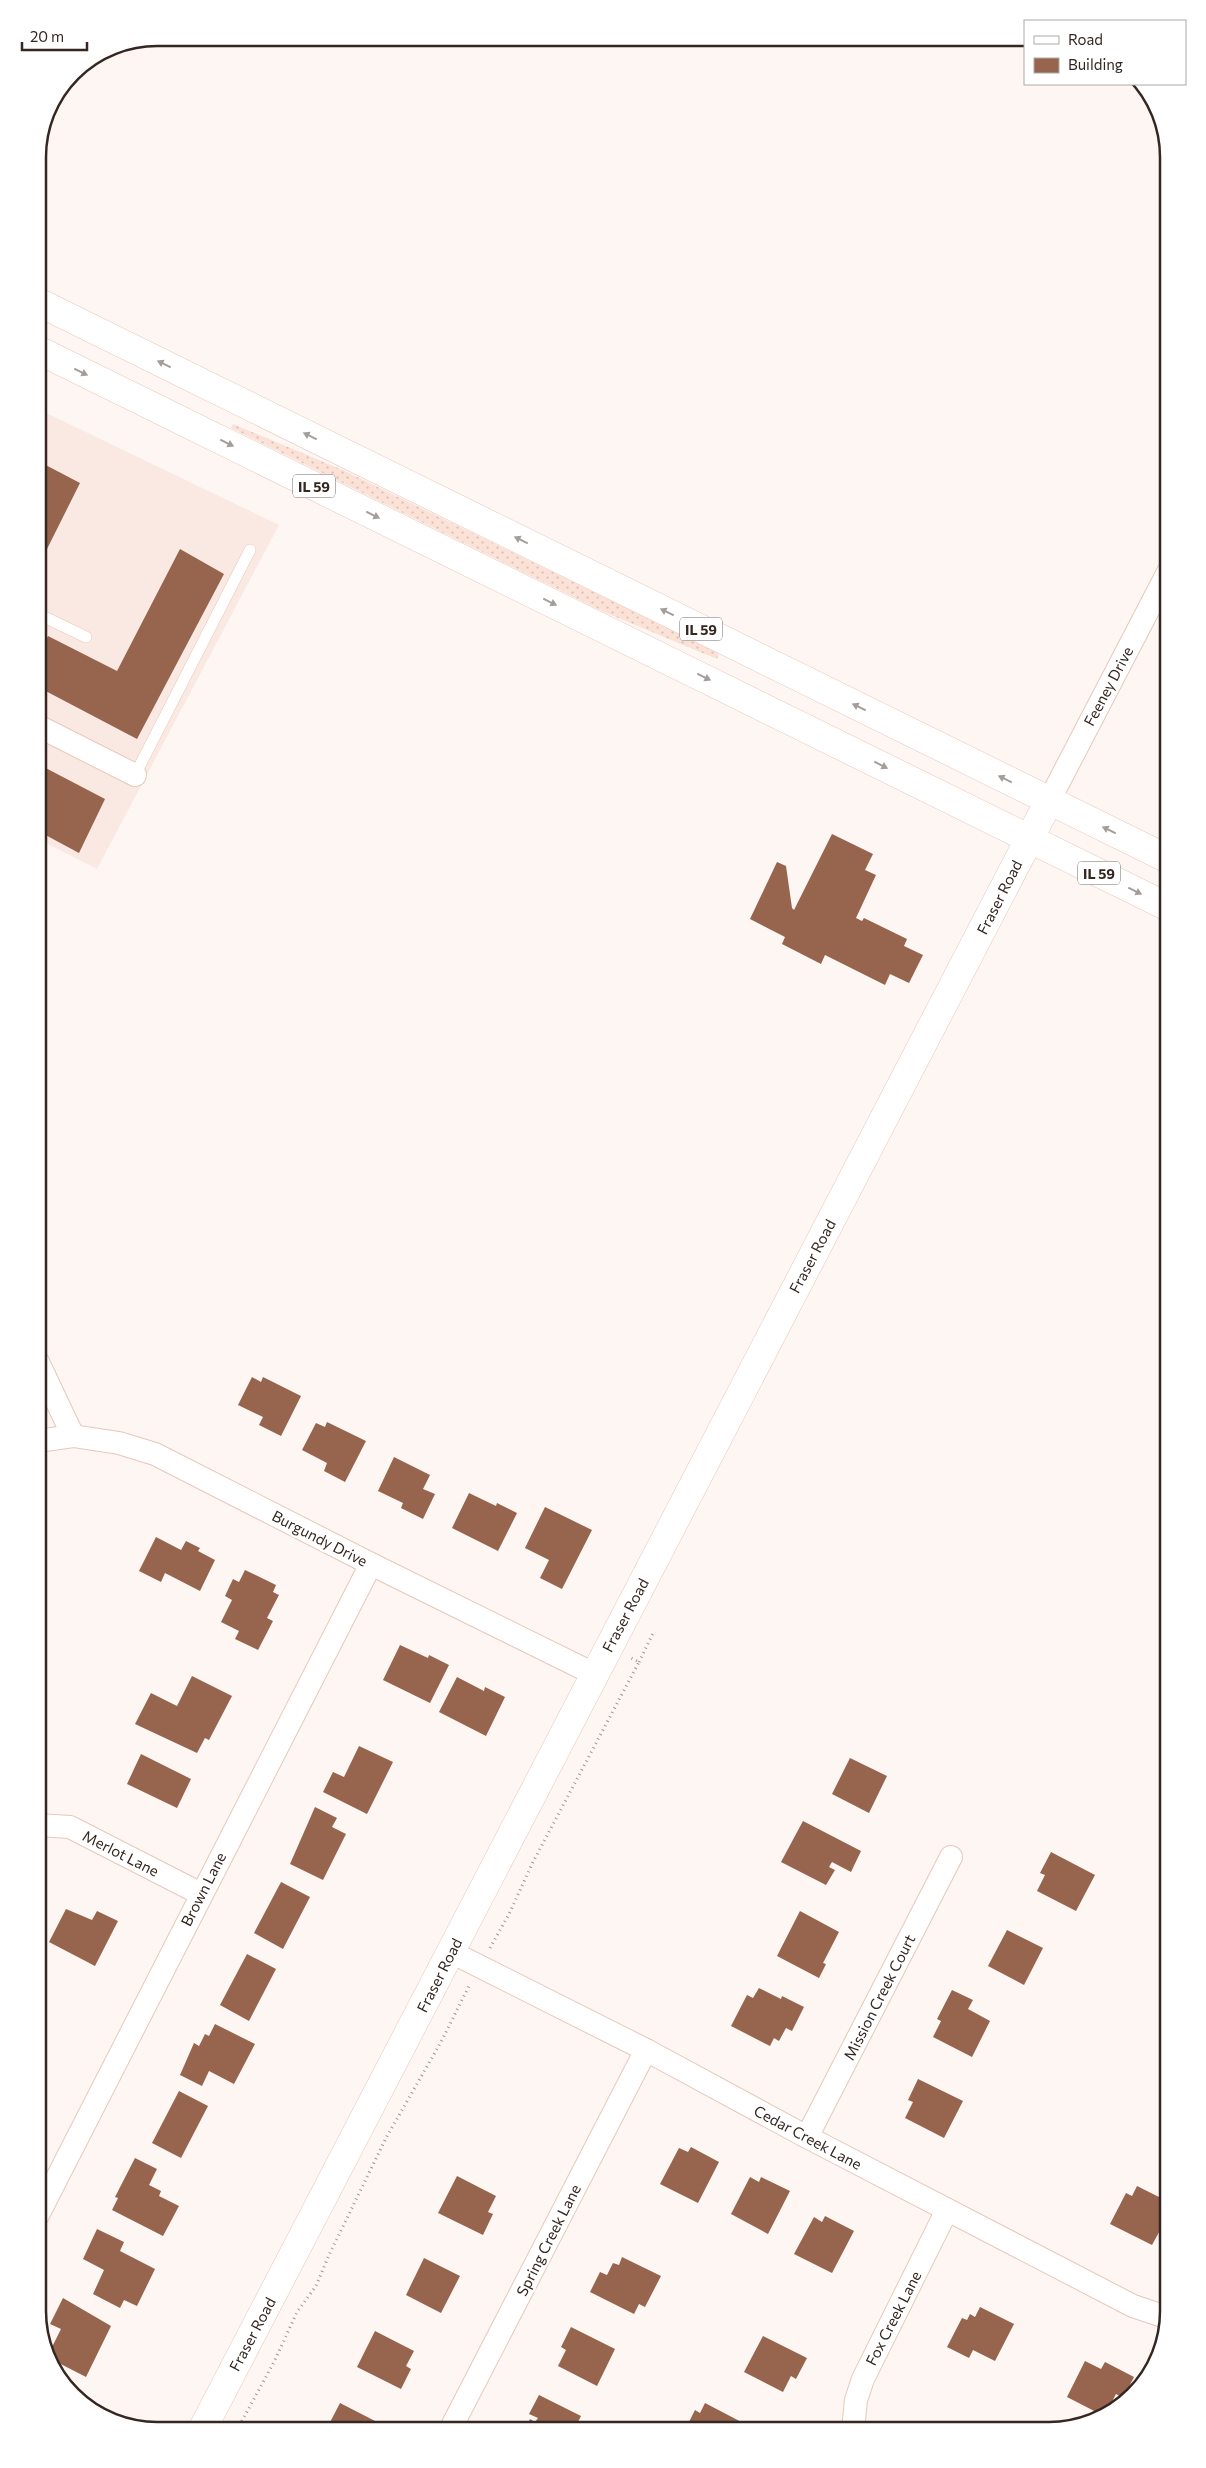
<svg xmlns="http://www.w3.org/2000/svg" width="1206" height="2468" font-family="Commissioner,sans-serif">
  <style>
    .built { fill: #fae9e2 }
    .grass { fill: url(#grass-dots) }
    .building { fill: #97644e }
    .lines { fill: none; stroke-linecap: round; stroke-linejoin: round }
    .service-casing { stroke: #e9c7b9; stroke-width: 12 }
    .minor-casing { stroke: #e9c7b9; stroke-width: 24 }
    .tertiary-casing { stroke: #e9c7b9; stroke-width: 29 }
    .primary-casing { stroke: #e9c7b9; stroke-width: 29 }
    .path { stroke: #a09691; stroke-width: 3; stroke-dasharray: 1 4; stroke-linecap: butt }
    .service { stroke: #fff; stroke-width: 11 }
    .minor { stroke: #fff; stroke-width: 22 }
    .tertiary { stroke: #fff; stroke-width: 28 }
    .primary { stroke: #fff; stroke-width: 28 }
    .oneway { fill: #a49e9b }
    .labels { text-anchor: middle; dominant-baseline: central; stroke-width: 5; stroke-linejoin: round; paint-order: stroke }
    .shield { fill: #fff; stroke: #716864; stroke-width: 1 }
    .shield-label { font-size: 14px; font-weight: bold; fill: #342721 }
    .street-label { font-size: 15px; fill: #342721; stroke: #fff }
    .rim { fill: none; stroke: #342721; stroke-width: 2.5 }
  </style>
  <defs>
    <pattern id="grass-dots" width="8" height="8" patternUnits="userSpaceOnUse" patternTransform="scale(1.25)"><rect width="8" height="8" fill="#fbe1d6"/><path d="M2 2h.1M6 6h.1" fill="none" stroke="#d8c1b7" stroke-width="1.8" stroke-linecap="round"/></pattern>
  </defs>
  <rect width="100%" height="100%" fill="#fdf6f3"/>
  <polygon class="built" points="38,409 279,525 97,869 38,839"/>
  <polygon class="grass" points="233,424 345,471 719,653 717,659 604,612 231,428"/>
  <g class="building">
    <polygon points="38,461 80,483 38,567"/>
    <polygon points="180,549 224,574 137,739 38,687 38,655 48,636 117,671"/>
    <polygon points="38,764 105,799 79,853 38,831"/>
    <polygon points="832,834 873,854 865,870 876,875 856,918 862,921 864,918 907,939 904,946 923,955 909,983 890,974 885,985 825,955 821,964 782,944 785,937 750,919 777,862 786,866 792,908 794,910"/>
    <polygon points="252,1377 261,1382 263,1377 301,1396 281,1436 259,1425 263,1417 238,1405"/>
    <polygon points="327,1422 366,1441 345,1482 324,1471 327,1463 302,1450 316,1423 325,1427"/>
    <polygon points="394,1457 430,1475 423,1489 435,1494 423,1519 401,1508 403,1503 378,1491"/>
    <polygon points="469,1493 496,1506 497,1503 517,1513 498,1551 452,1528"/>
    <polygon points="545,1507 592,1530 562,1589 540,1578 549,1560 525,1548"/>
    <polygon points="156,1537 181,1550 186,1541 200,1548 198,1551 215,1560 200,1591 165,1573 161,1582 139,1571"/>
    <polygon points="245,1570 276,1585 273,1592 279,1595 267,1618 273,1621 258,1650 235,1639 239,1631 221,1622 232,1600 225,1596 233,1579 239,1582"/>
    <polygon points="400,1645 428,1658 429,1655 449,1665 430,1703 383,1680"/>
    <polygon points="192,1676 232,1696 209,1740 205,1738 197,1753 135,1724 151,1693 177,1706"/>
    <polygon points="457,1677 484,1691 485,1687 505,1697 486,1736 439,1712"/>
    <polygon points="359,1746 393,1762 367,1814 323,1792 333,1772 344,1777"/>
    <polygon points="141,1754 191,1779 177,1808 127,1784"/>
    <polygon points="850,1758 887,1776 869,1813 832,1794"/>
    <polygon points="315,1807 337,1818 332,1827 346,1834 323,1880 290,1864"/>
    <polygon points="803,1821 861,1851 851,1872 832,1862 829,1867 835,1870 826,1885 781,1862"/>
    <polygon points="1051,1852 1095,1875 1076,1911 1037,1891 1045,1875 1040,1873"/>
    <polygon points="281,1882 310,1897 283,1949 254,1933"/>
    <polygon points="66,1909 92,1920 97,1911 118,1921 95,1966 49,1942"/>
    <polygon points="800,1911 839,1932 823,1963 826,1964 819,1978 777,1956"/>
    <polygon points="1007,1930 1043,1948 1024,1985 988,1966"/>
    <polygon points="247,1954 276,1969 249,2021 220,2005"/>
    <polygon points="759,1988 781,1999 782,1996 804,2007 792,2031 786,2028 779,2041 774,2038 770,2046 731,2026 747,1995 753,1998"/>
    <polygon points="952,1990 973,2000 968,2009 990,2021 972,2057 933,2037 941,2021 937,2019"/>
    <polygon points="215,2024 255,2044 234,2084 209,2071 202,2086 180,2075 194,2043 199,2046 205,2034 209,2036"/>
    <polygon points="38,2044 47,2048 38,2066"/>
    <polygon points="918,2079 963,2101 944,2138 905,2118 913,2102 908,2100"/>
    <polygon points="179,2091 208,2106 181,2158 152,2143"/>
    <polygon points="1168,2134 1168,2155 1160,2150"/>
    <polygon points="691,2147 719,2162 698,2203 660,2184 679,2148 688,2152"/>
    <polygon points="135,2158 157,2169 149,2185 161,2191 159,2196 179,2206 163,2236 112,2210 118,2198 115,2197"/>
    <polygon points="457,2176 496,2196 488,2212 493,2214 483,2235 438,2213"/>
    <polygon points="750,2177 759,2182 761,2177 790,2191 768,2234 731,2214"/>
    <polygon points="1137,2186 1159,2197 1163,2187 1168,2190 1168,2227 1163,2225 1152,2245 1110,2224 1126,2193 1132,2196"/>
    <polygon points="825,2216 854,2231 832,2273 794,2254 814,2217 822,2222"/>
    <polygon points="97,2229 124,2242 120,2251 155,2269 137,2306 124,2300 120,2308 93,2294 104,2270 83,2259"/>
    <polygon points="622,2257 661,2276 645,2307 639,2304 634,2314 590,2292 600,2272 607,2275 613,2263 619,2265"/>
    <polygon points="424,2258 460,2276 441,2313 406,2295"/>
    <polygon points="63,2298 111,2326 86,2377 47,2357 61,2329 50,2324"/>
    <polygon points="980,2307 1014,2324 995,2361 973,2350 969,2358 947,2347 962,2318 967,2320 970,2314 975,2317"/>
    <polygon points="571,2327 615,2349 597,2386 558,2366 566,2350 561,2347"/>
    <polygon points="375,2331 414,2351 406,2366 411,2369 401,2389 357,2367"/>
    <polygon points="763,2336 807,2358 796,2379 791,2376 783,2392 744,2372"/>
    <polygon points="1085,2361 1101,2369 1105,2362 1134,2377 1123,2398 1116,2394 1107,2411 1102,2415 1067,2397"/>
    <polygon points="539,2395 581,2416 574,2430 525,2430 530,2419 535,2422 538,2418 529,2414"/>
    <polygon points="340,2403 379,2423 375,2430 326,2430"/>
    <polygon points="705,2403 749,2426 747,2430 685,2430 695,2410 700,2413"/>
  </g>
  <g class="lines">
    <defs>
      <g id="service">
        <polyline points="38,614 86,637"/>
        <polyline points="135,775 250,550"/>
      </g>
      <g id="minor">
        <polyline points="38,726 135,775"/>
        <polyline points="1049,801 1168,572"/>
        <polyline points="38,1362 73,1436"/>
        <polyline points="38,1441 73,1436 119,1443 155,1454 371,1564 594,1674"/>
        <polyline points="38,1825 70,1827 201,1894"/>
        <polyline points="451,1952 646,2050 807,2137 1133,2306 1166,2317"/>
        <polyline points="807,2137 951,1857"/>
        <polyline points="38,2215 371,1564"/>
        <polyline points="450,2430 646,2050"/>
        <polyline points="853,2430 856,2400 863,2379 947,2210"/>
      </g>
      <polyline id="tertiary" points="202,2430 1049,801"/>
      <g id="primary">
        <polyline points="38,302 1168,859"/>
        <polyline points="38,350 1168,907"/>
      </g>
    </defs>
    <use href="#service" class="service-casing"/>
    <use href="#minor" class="minor-casing"/>
    <use href="#tertiary" class="tertiary-casing"/>
    <use href="#primary" class="primary-casing"/>
    <g class="path">
      <polyline points="639,1662 654,1631"/>
      <polyline points="490,1948 509,1914 533,1862 639,1662 631,1658"/>
      <polyline points="237,2430 274,2362 297,2312 316,2286 329,2255 386,2138 441,2042 470,1984"/>
    </g>
    <use href="#service" class="service"/>
    <use href="#minor" class="minor"/>
    <use href="#tertiary" class="tertiary"/>
    <use href="#primary" class="primary"/>
  </g>
  <defs><path id="oneway-solid" d="M-6-.8H1V-3.2L6.5 0L1 3.2V.8H-6Z" transform="scale(1.25)"/></defs>
  <g class="oneway">
    <use href="#oneway-solid" transform="translate(164 364) rotate(-154)"/>
    <use href="#oneway-solid" transform="translate(81 372) rotate(26)"/>
    <use href="#oneway-solid" transform="translate(310 436) rotate(-154)"/>
    <use href="#oneway-solid" transform="translate(227 443) rotate(26)"/>
    <use href="#oneway-solid" transform="translate(373 515) rotate(26)"/>
    <use href="#oneway-solid" transform="translate(521 540) rotate(-154)"/>
    <use href="#oneway-solid" transform="translate(550 602) rotate(26)"/>
    <use href="#oneway-solid" transform="translate(667 612) rotate(-154)"/>
    <use href="#oneway-solid" transform="translate(704 677) rotate(26)"/>
    <use href="#oneway-solid" transform="translate(859 707) rotate(-154)"/>
    <use href="#oneway-solid" transform="translate(881 765) rotate(27)"/>
    <use href="#oneway-solid" transform="translate(1005 779) rotate(-154)"/>
    <use href="#oneway-solid" transform="translate(1109 830) rotate(-154)"/>
    <use href="#oneway-solid" transform="translate(1135 891) rotate(26)"/>
  </g>
  <g class="labels">
    <g class="shield">
      <rect x="293" y="474.5" width="42" height="23" rx="4"/>
      <rect x="680" y="617.5" width="42" height="23" rx="4"/>
      <rect x="1078" y="861.5" width="42" height="23" rx="4"/>
    </g>
    <g class="shield-label">
      <text x="314" y="486">IL 59</text>
      <text x="701" y="629">IL 59</text>
      <text x="1099" y="873">IL 59</text>
    </g>
    <g class="street-label">
      <text transform="translate(1108 686) rotate(-62)">Feeney Drive</text>
      <text transform="translate(999 897) rotate(-63)">Fraser Road</text>
      <text transform="translate(812 1256) rotate(-62)">Fraser Road</text>
      <text transform="translate(320 1538) rotate(27)">Burgundy Drive</text>
      <text transform="translate(625 1615) rotate(-62)">Fraser Road</text>
      <text transform="translate(121 1853) rotate(27)">Merlot Lane</text>
      <text transform="translate(203 1889) rotate(-63)">Brown Lane</text>
      <text transform="translate(439 1975) rotate(-63)">Fraser Road</text>
      <text transform="translate(879 1997) rotate(-63)">Mission Creek Court</text>
      <text transform="translate(808 2137) rotate(28)">Cedar Creek Lane</text>
      <text transform="translate(548 2240) rotate(-63)">Spring Creek Lane</text>
      <text transform="translate(893 2318) rotate(-63)">Fox Creek Lane</text>
      <text transform="translate(252 2334) rotate(-62)">Fraser Road</text>
    </g>
  </g>
  <path d="M0 0H1206V2468H0ZM157 46H1049A111 111 0 0 1 1160 157V2311A111 111 0 0 1 1049 2422H157A111 111 0 0 1 46 2311V157A111 111 0 0 1 157 46Z" fill="#fff" fill-rule="evenodd"/>
  <path class="rim" d="M157 46H1049A111 111 0 0 1 1160 157V2311A111 111 0 0 1 1049 2422H157A111 111 0 0 1 46 2311V157A111 111 0 0 1 157 46Z"/>
  <rect x="1024" y="20" width="162" height="65" fill="#ffffff" stroke="#aea9a6"/>
  <rect x="1034" y="36" width="25" height="8" fill="#ffffff" stroke="#aea9a6"/>
  <text x="1068" y="45" font-size="15" fill="#342721">Road</text>
  <rect x="1034" y="58" width="25" height="15" fill="#97644e" stroke="#aea9a6"/>
  <text x="1068" y="70" font-size="15" fill="#342721">Building</text>
  <path d="M22 42v8h65v-8" fill="none" stroke="#342721" stroke-width="2.5"/>
  <text x="30" y="42" font-size="15" fill="#342721" stroke="#ffffff" stroke-width="4" paint-order="stroke">20 m</text>
</svg>
